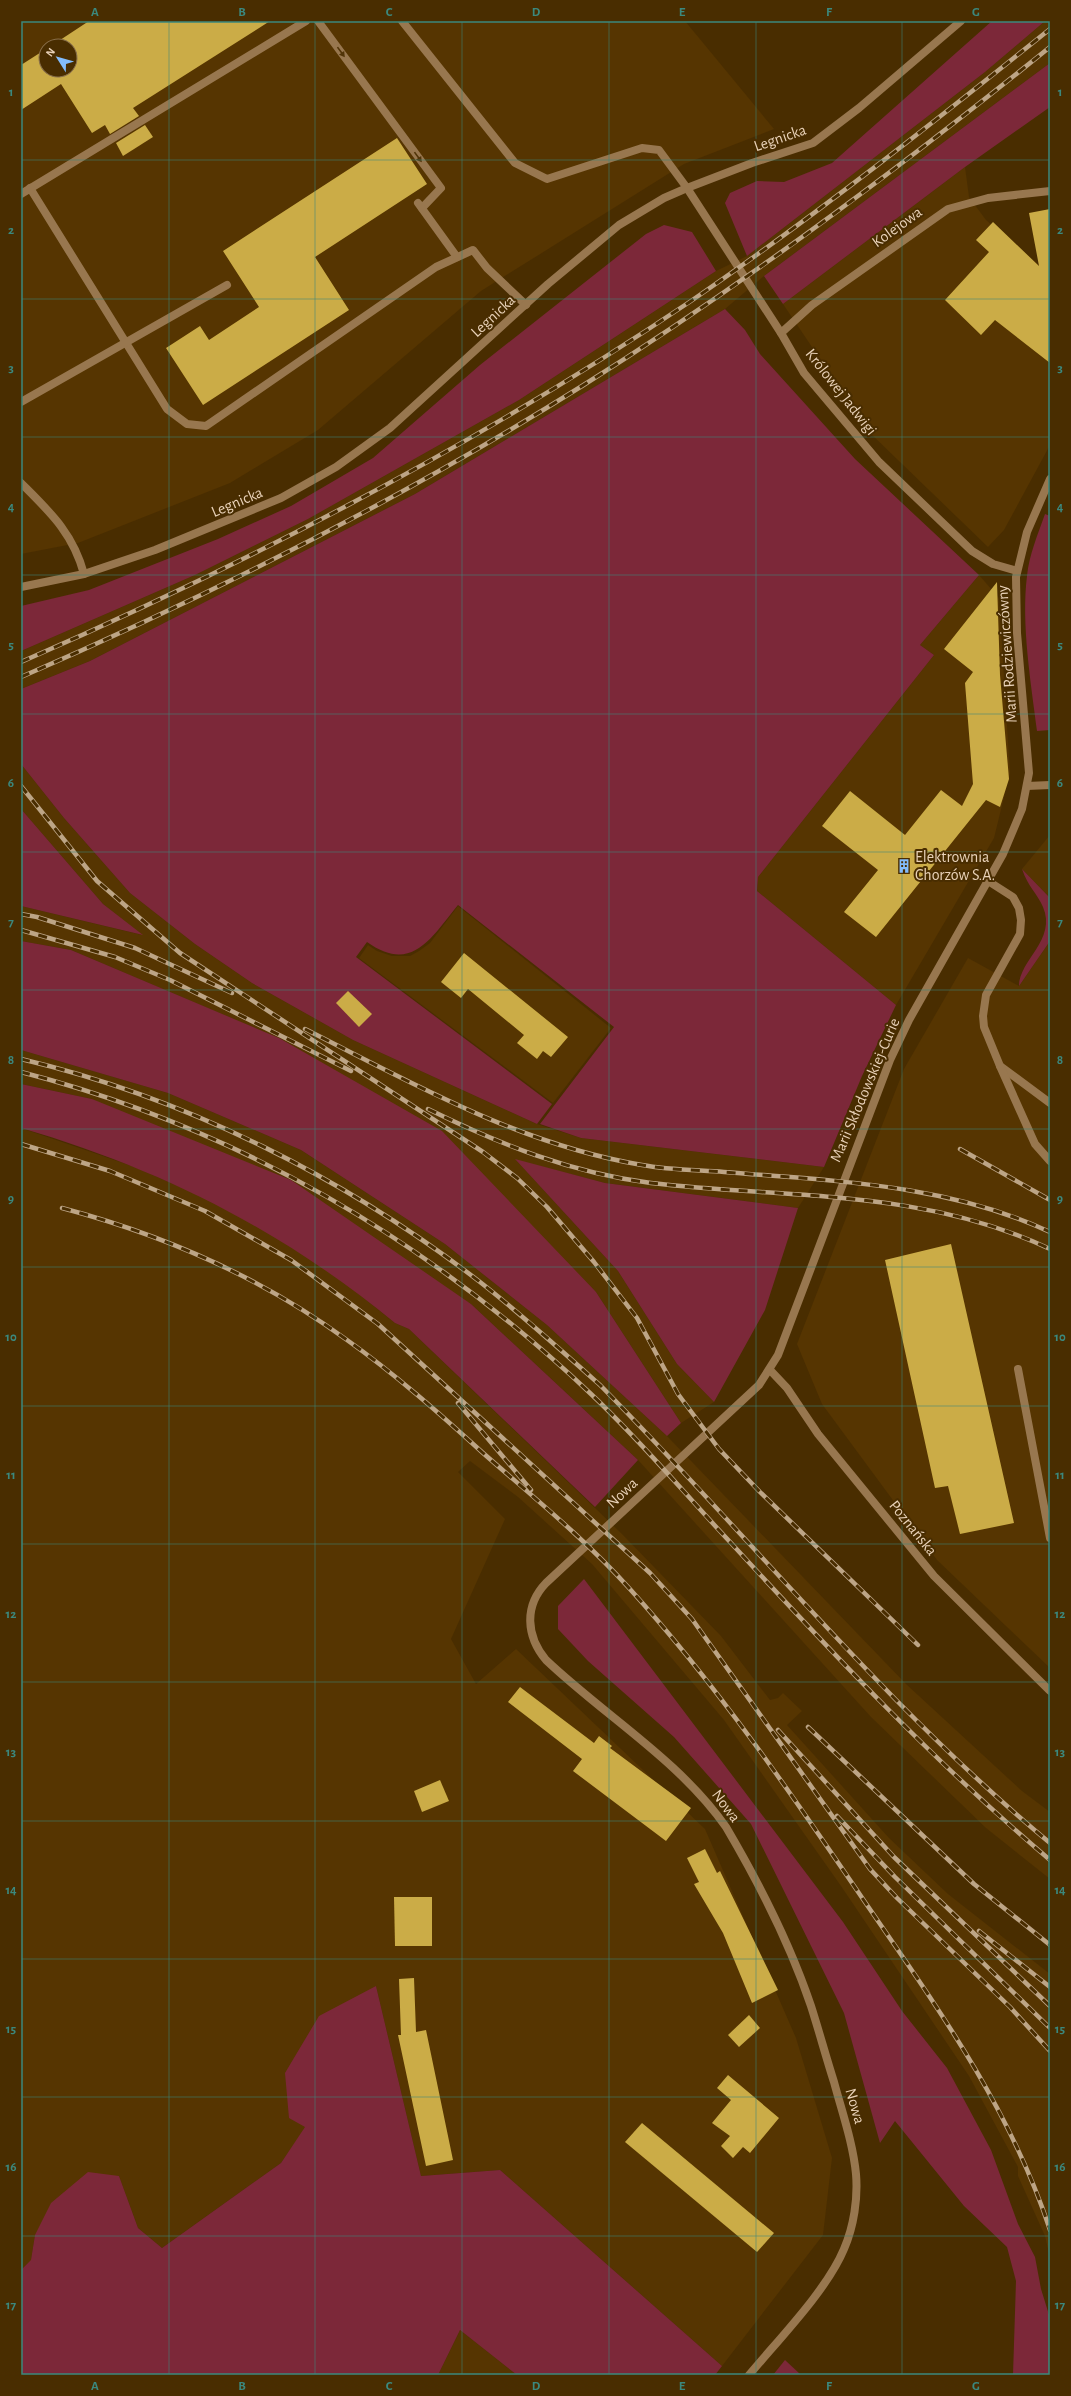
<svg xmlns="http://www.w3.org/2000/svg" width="1071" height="2396" font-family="'Alegreya Sans',sans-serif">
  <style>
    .built { fill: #563501; fill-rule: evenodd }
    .green { fill: #7c2839 }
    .building { fill: #cbac47 }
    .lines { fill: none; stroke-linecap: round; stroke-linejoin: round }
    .service { stroke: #98774f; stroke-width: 8 }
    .minor { stroke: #98774f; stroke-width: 8 }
    .rail-casing { stroke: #bda586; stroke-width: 4.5 }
    .rail { stroke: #492d00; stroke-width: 3; stroke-dasharray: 9; stroke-linecap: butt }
    .oneway { fill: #513408 }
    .grid { fill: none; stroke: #3b887d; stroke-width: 1; stroke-opacity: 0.55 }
    .labels { text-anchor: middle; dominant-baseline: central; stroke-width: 4; stroke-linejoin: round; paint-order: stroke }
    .street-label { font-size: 16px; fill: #e9d2b8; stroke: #492d00 }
    .poi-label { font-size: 16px; fill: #e9d2b8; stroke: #492d00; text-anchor: start }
    .neatline { fill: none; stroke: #3b887d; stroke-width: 1.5 }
    .grid-label { font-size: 13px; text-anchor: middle; font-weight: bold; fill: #3b887d }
  </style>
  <rect width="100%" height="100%" fill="#492d00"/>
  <g class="built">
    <path d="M 21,21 L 685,21 L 774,129 L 684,164 L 481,291 L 318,430 L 230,483 L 78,543 L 21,554 ZM 46,46 L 70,46 L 70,70 L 46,70 Z"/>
    <polygon points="1045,21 1050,21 1050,63 764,276 725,309 415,494 90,661 21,689 21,651 195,575 308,519 519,400 716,271 747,256 985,72"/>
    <polygon points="965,167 969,197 986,220 1050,275 1050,445 1004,530 988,547 870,433 783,304"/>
    <polygon points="979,575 999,598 1010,773 994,838 896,1005 757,891 758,877 934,655 920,645"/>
    <polygon points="21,764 64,818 130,893 195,944 252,983 353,1040 537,1124 581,1138 824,1167 798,1208 605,1183 516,1160 618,1271 677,1364 714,1402 681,1423 596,1292 278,1038 71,950 21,941 21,906 142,935 103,904 21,809"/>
    <polygon points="1050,835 1050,898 1022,869"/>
    <polygon points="458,906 611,1028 553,1103 359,958 368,945 377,951 392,956 410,956 419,951 430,943"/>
    <polygon points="1050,941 1050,1668 937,1560 822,1404 797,1344 904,1069 968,958 1019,986"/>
    <polygon points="21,1050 168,1093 301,1150 445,1244 547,1325 667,1436 906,1684 1022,1791 1050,1812 1050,1879 986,1828 871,1717 638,1460 471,1304 92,1099 21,1084"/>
    <polygon points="21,1128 132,1166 208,1199 287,1243 335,1275 395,1323 409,1329 622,1534 721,1636 770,1700 778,1698 783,1693 802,1711 787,1725 889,1838 948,1894 1050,1974 1050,2258 1045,2236 1018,2176 1018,2167 969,2076 841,1886 724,1720 592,1564 518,1497 470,1461 458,1472 505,1519 451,1639 476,1684 516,1649 705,1829 796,2038 832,2158 823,2235 722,2366 500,2170 421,2176 376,1986 306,2127 281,2163 162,2248 138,2228 119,2176 35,2235 31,2261 21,2270"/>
    <polygon points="460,2330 517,2375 438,2375"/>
  </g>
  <g class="green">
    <polygon points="992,21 1045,21 985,72 747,256 725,203 730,193 757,181 784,182 832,163"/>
    <polygon points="1050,63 1050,107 965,167 783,304 764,276"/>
    <polygon points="664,225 692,232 716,271 519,400 308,519 195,575 21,651 21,606 89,590 218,539 291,506 373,458 480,365 646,234"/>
    <path d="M 725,309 L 745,330 L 760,354 L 855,459 L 979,575 L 920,645 L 934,655 L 758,877 L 757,891 L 896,1005 L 862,1076 L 824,1167 L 581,1138 L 540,1124 L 614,1027 L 458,905 C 431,938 412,974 367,942 L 356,957 L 552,1104 L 537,1124 L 353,1040 L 252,983 L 195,944 L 130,893 L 64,818 L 21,764 L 21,689 L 90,661 L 415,494 Z"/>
    <path d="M 1045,514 L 1050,516 L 1050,730 L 1037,731 C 1031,683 1021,624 1027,576 C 1029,555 1038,534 1045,514 Z"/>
    <polygon points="21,809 103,904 143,935 21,906"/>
    <path d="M 1022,869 L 1050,898 L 1050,941 L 1019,986 C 1019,960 1057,940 1043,907 C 1037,893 1028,887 1022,869 Z"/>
    <polygon points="21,941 71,950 279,1038 442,1131 596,1292 681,1423 667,1436 547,1325 445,1244 301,1150 168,1093 21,1050"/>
    <path d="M 21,1084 L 92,1099 L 291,1180 L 471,1304 L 638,1460 L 595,1507 L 409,1329 L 395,1323 C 282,1230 161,1169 21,1128 Z"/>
    <polygon points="515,1159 605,1183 798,1208 765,1310 714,1402 677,1364 618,1271"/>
    <polygon points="584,1579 843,1922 902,2011 947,2068 991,2150 1018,2224 1035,2257 1041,2289 1050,2318 1050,2375 1013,2375 1016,2281 1007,2247 964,2206 895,2121 880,2143 844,2013 751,1824 674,1737 588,1661 558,1629 558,1606"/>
    <polygon points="376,1986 421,2176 500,2170 722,2366 715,2375 517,2375 460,2330 438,2375 21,2375 21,2270 31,2260 35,2235 51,2203 88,2172 119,2176 138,2228 162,2248 281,2163 305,2127 289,2118 285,2073 319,2016"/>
    <polygon points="785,2360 801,2375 773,2375"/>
  </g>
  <g class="building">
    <polygon points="89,21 270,21 133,108 139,116 110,134 105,125 92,133 61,84 21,110 21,65 46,49 46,70 70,70 70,46 51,46"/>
    <polygon points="145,125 153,137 123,156 116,143"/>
    <polygon points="397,138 427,184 315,257 349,310 203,405 166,348 200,326 209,340 259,307 223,251"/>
    <polygon points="1050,209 1050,363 995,320 981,335 945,300 989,252 976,240 993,222 1039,266 1029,213"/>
    <polygon points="997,582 1000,675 1009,779 1000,807 986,800 876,937 844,912 878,870 822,826 850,791 905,835 941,790 962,806 973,784 965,683 973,672 944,649"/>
    <polygon points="464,953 568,1037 551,1057 543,1051 537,1059 517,1043 524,1035 468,989 461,998 441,982"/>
    <polygon points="348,991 372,1014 359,1027 336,1003"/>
    <polygon points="951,1244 1014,1523 960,1534 948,1486 935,1488 885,1260"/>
    <polygon points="520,1687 594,1743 599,1736 612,1746 610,1748 691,1808 666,1841 573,1771 582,1759 508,1702"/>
    <polygon points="440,1780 449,1801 422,1812 414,1791"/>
    <polygon points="705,1849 717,1873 720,1871 778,1990 752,2003 723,1933 694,1884 699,1882 687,1858"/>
    <polygon points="394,1897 432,1897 432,1946 395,1946"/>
    <polygon points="414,1978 416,2032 426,2030 453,2160 426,2166 398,2035 401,2035 399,1979"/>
    <polygon points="749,2015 760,2028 739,2047 728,2035"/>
    <polygon points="728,2075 779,2118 750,2153 743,2147 733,2158 721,2146 730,2136 712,2123 731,2100 717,2088"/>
    <polygon points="642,2123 774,2233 757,2252 625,2142"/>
  </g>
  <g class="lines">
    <g class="service">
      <polyline points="318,21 441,188 422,208"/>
      <polyline points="402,21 515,163 547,179 642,148 659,150 687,188"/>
      <polyline points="30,188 167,409 187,424 206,426 436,267 473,250 487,268 526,305"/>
      <polyline points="21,194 306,21"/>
      <polyline points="418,203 457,257"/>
      <polyline points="21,402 227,285"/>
      <polyline points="988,881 1013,897 1019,908 1021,920 1020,934 986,995 983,1016 984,1027 1000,1066 1050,1103"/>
      <polyline points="1000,1066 1035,1144 1050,1161"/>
      <polyline points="1018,1369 1050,1538"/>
    </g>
    <g class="minor">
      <polyline points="687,188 781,333 804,373 879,462 972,551 993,564 1017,571"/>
      <polyline points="781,333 812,305 948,209 988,198 1050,191"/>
      <path d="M 21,483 C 50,512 73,533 84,574"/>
      <polyline points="21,587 84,574 155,550 281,498 336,467 390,428 548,284 619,225 664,198 687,188 752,163 813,143 859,108 961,21"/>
      <polyline points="1027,786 1050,785"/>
      <polyline points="770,1370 787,1388 818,1434 934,1576 1050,1691"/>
      <path d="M 749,2375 C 779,2339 827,2290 844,2249 C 854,2226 858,2198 856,2174 C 853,2143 842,2112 834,2082 C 826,2057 819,2031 811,2006 C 790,1944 759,1883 726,1827 C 679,1760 605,1716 546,1660 C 526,1636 524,1606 546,1583 L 759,1385 L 778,1355 L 890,1060 L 909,1020 L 1003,854 L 1022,809 L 1029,773 L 1017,633 L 1016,577 L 1027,532 L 1050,479"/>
    </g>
    <defs>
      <g id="rail">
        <path d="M 21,662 C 253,561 481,442 691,301 C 815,216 933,123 1050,29"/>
        <path d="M 21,677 C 213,594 405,497 582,386 C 746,283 900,168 1050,47"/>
        <polyline points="21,786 97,881 180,953 483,1152 517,1178 547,1207 594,1262 637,1318 678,1394 719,1449 760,1492 918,1645"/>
        <polyline points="21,914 37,917 135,948 232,993"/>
        <polyline points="21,930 115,957 170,980 351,1071"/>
        <path d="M 305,1029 C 414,1084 521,1145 642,1165 C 669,1170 697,1170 724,1172 C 834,1181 948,1184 1050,1232"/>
        <path d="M 21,1059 C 187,1098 345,1178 480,1282 C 521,1314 561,1350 600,1385 C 750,1537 885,1706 1050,1843"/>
        <path d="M 21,1072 C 238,1128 429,1241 591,1394 C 641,1441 684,1493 731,1543 C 834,1655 934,1762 1050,1860"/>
        <path d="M 428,1109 C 499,1144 571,1173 651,1183 C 789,1199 920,1188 1050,1249"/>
        <polyline points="21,1144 110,1171 205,1211 291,1260 378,1324 650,1573 692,1619 870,1869 897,1898 1010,2007 1050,2051"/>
        <polyline points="960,1149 1050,1200"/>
        <path d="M 62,1208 C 164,1235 262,1278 347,1340 C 395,1374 439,1413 483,1453 C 532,1496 585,1539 629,1588 C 717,1685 793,1796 867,1905 C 938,2008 1011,2110 1050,2230"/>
        <polyline points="458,1403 531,1490"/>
        <polyline points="808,1727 974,1884 1050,1945"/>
        <polyline points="778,1730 894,1857 1050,2006"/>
        <polyline points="837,1816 895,1877 1050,2028"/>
        <polyline points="979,1931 1050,1987"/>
      </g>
    </defs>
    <use href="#rail" class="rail-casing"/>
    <use href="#rail" class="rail"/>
  </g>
  <defs><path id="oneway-solid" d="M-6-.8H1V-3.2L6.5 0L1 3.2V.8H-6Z"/></defs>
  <g class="oneway">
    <use href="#oneway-solid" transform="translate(341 52) rotate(54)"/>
    <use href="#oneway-solid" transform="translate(418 157) rotate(54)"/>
  </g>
  <path class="grid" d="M 169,21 L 169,2375M 315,21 L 315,2375M 462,21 L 462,2375M 609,21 L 609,2375M 756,21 L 756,2375M 902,21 L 902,2375M 21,160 L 1050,160M 21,299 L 1050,299M 21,437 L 1050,437M 21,575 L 1050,575M 21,714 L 1050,714M 21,852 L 1050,852M 21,990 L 1050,990M 21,1129 L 1050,1129M 21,1267 L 1050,1267M 21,1406 L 1050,1406M 21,1544 L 1050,1544M 21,1682 L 1050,1682M 21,1821 L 1050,1821M 21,1959 L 1050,1959M 21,2097 L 1050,2097M 21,2236 L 1050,2236"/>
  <defs>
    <symbol id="building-bare" viewBox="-9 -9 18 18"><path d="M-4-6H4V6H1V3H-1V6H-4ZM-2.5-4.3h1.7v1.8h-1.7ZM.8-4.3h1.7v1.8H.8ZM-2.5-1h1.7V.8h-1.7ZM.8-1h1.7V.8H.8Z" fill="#83bcfb" stroke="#492d00" stroke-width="2.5" paint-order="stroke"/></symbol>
  </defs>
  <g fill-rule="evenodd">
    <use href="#building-bare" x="894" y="856" width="20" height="20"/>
  </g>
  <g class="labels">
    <g class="street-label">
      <text transform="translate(780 138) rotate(-19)">Legnicka</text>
      <text transform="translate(897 227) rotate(-36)">Kolejowa</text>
      <text transform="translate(493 316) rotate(-43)">Legnicka</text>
      <text transform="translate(841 392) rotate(52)">Królowej Jadwigi</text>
      <text transform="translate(237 502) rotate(-23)">Legnicka</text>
      <text transform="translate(1007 654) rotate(-94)">Marii Rodziewiczówny</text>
      <text transform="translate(865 1090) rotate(-67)">Marii Skłodowskiej-Curie</text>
      <text transform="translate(622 1493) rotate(-43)">Nowa</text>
      <text transform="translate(913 1528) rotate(51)">Poznańska</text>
      <text transform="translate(726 1806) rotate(53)">Nowa</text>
      <text transform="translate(855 2106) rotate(74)">Nowa</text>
    </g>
    <g class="poi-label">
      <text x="915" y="857">Elektrownia<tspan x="915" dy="18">Chorzów S.A.</tspan></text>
    </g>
  </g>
  <rect width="1071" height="2396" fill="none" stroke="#492d00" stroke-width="44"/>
  <g transform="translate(58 58) rotate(307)"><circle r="19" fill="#492d00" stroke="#896f4a"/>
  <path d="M0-3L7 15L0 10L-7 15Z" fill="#83bcfb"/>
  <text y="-6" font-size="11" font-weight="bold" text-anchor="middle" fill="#e9d2b8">N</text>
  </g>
  <rect x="22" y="22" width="1027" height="2352" class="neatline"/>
  <g class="grid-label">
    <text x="95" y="16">A</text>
    <text x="242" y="16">B</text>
    <text x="389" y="16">C</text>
    <text x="536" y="16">D</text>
    <text x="682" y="16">E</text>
    <text x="829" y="16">F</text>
    <text x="976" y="16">G</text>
    <text x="11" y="96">1</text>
    <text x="1060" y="96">1</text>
    <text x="11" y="234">2</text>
    <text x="1060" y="234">2</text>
    <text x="11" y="372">3</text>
    <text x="1060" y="372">3</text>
    <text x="11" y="511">4</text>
    <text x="1060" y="511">4</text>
    <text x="11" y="649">5</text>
    <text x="1060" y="649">5</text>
    <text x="11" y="787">6</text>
    <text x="1060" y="787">6</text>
    <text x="11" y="926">7</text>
    <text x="1060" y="926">7</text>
    <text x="11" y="1064">8</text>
    <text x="1060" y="1064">8</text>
    <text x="11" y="1203">9</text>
    <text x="1060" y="1203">9</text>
    <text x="11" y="1341">10</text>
    <text x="1060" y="1341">10</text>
    <text x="11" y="1479">11</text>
    <text x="1060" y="1479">11</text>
    <text x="11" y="1618">12</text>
    <text x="1060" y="1618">12</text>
    <text x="11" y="1756">13</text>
    <text x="1060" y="1756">13</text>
    <text x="11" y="1894">14</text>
    <text x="1060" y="1894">14</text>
    <text x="11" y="2033">15</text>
    <text x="1060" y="2033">15</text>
    <text x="11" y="2171">16</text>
    <text x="1060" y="2171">16</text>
    <text x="11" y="2309">17</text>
    <text x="1060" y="2309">17</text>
    <text x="95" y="2390">A</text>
    <text x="242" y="2390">B</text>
    <text x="389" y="2390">C</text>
    <text x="536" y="2390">D</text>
    <text x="682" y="2390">E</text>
    <text x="829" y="2390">F</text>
    <text x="976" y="2390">G</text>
  </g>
</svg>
